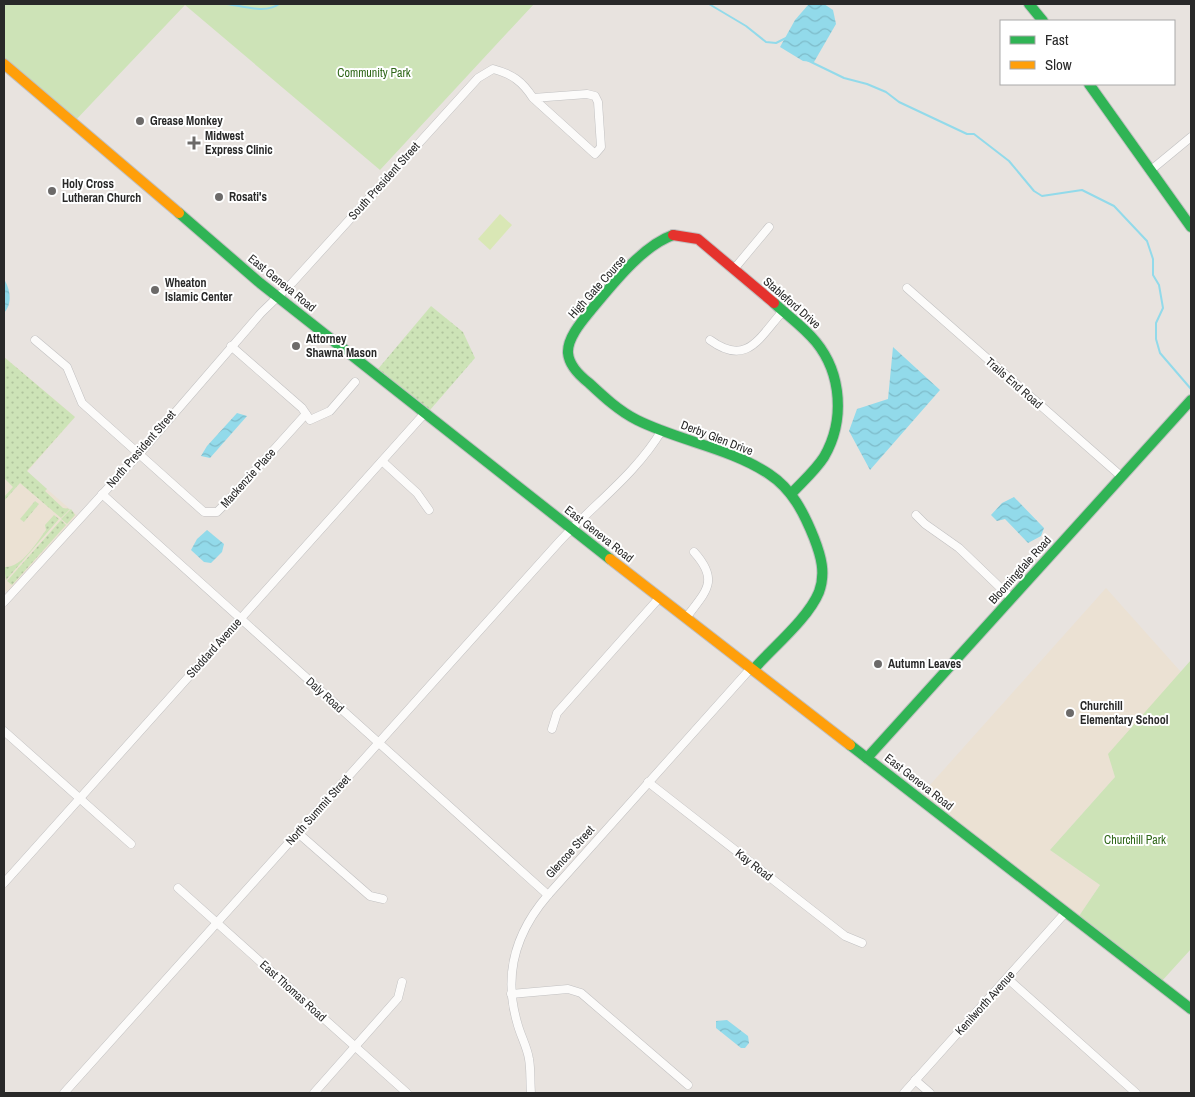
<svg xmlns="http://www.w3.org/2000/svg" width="1195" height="1097" font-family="'Archivo Narrow',sans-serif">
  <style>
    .education { fill: #ebe1d3 }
    .grass { fill: url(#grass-dots) }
    .park { fill: #cde3b7 }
    .pitch { fill: #d9e7b5 }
    .water { fill: url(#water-waves) }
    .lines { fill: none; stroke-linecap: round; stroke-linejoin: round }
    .stream { stroke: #92daea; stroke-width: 2 }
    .street-casing { stroke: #c1c0c1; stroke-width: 9 }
    .fast-casing { stroke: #c1c0c1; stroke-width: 12 }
    .slow-casing { stroke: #c1c0c1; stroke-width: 12 }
    .jam-casing { stroke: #c1c0c1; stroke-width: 12 }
    .street { stroke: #fcfbfa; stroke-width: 8 }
    .fast { stroke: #30b455; stroke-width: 10 }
    .slow { stroke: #ff9f0a; stroke-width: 10 }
    .jam { stroke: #e5322d; stroke-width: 10 }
    .poi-dot { fill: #6c6a69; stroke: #fff; stroke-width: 2 }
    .labels { text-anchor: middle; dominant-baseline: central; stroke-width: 4; stroke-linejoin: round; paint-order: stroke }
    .park-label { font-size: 12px; fill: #2f6719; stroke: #fff }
    .poi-label { font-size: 12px; font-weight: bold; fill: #292929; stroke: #fff; text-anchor: start }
    .street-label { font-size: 12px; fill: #292929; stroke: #fff }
  </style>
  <defs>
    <pattern id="grass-dots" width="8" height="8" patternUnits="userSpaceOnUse" patternTransform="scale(1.25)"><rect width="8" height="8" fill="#cde3b7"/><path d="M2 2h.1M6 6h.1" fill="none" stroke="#b0c39d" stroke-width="1.8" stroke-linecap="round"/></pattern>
    <pattern id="water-waves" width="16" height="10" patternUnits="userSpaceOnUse" patternTransform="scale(1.25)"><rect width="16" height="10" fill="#92daea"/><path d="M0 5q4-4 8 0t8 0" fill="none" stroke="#7ebbc9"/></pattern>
  </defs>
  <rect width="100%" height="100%" fill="#e8e3df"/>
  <g class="education">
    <polygon points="4,357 75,417 27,472 79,517 8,593 4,589"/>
    <polygon points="1106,588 1181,672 1109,754 1115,777 1050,850 1100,885 1079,916 921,795"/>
  </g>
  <g class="grass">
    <polygon points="431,306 463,332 475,358 430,410 378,369"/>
    <polygon points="4,357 75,417 27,471 47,489 45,491 63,508 70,509 61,518 20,483 4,501 4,497 13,487 4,478"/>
    <polygon points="35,501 39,504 24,522 20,519"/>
    <polygon points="71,509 75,515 67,524 61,519"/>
    <path d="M 54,515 L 59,519 L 6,580 L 4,567 C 22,568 36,543 46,530 L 45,525 Z"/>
    <polygon points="61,520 66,525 12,585 7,581"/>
  </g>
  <g class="park">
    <polygon points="4,4 534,4 380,170 185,5 73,123 4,64"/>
    <polygon points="1191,660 1191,949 1161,982 1079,916 1100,885 1050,850 1115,777 1108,754"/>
  </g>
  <polygon class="pitch" points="500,214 512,225 490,250 478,239"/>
  <g class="water">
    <polygon points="824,4 833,10 836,24 814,62 803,61 780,47 795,20 808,5"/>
    <path d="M 4,279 C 10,289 13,303 4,313 Z"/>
    <polygon points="893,347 940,390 870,470 849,431 857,409 888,399"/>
    <polygon points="237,413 247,416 210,458 201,456 207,446"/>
    <polygon points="1014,497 1044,528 1041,536 1028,543 1005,519 997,521 991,515 1002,503"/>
    <polygon points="207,530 224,544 222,552 211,563 204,562 191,550 197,539"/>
    <polygon points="727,1020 748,1036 749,1043 745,1048 741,1048 716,1028 716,1021"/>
  </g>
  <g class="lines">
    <g class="stream">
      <path d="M 227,4 C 242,6 266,14 279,4"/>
      <polyline points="709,4 746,26 766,42 776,43 786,38"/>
      <polyline points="807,60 844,78 867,84 886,92 899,102 967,134 974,134 1009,161 1034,191 1042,196 1082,190 1114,206 1147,241 1153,259 1153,275 1159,285 1163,308 1156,323 1156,339 1160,353 1191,389"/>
    </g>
    <defs>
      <g id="street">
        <polyline points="1151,170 1191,137"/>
        <polyline points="734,269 769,227"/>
        <polyline points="907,288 1122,477"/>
        <polyline points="35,340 67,367 82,403 204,512 217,512 223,506 306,414"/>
        <path d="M 710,340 C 747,367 759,338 783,311"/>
        <polyline points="231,346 302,408 310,420 330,411 355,382"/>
        <polyline points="382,461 417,493 429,510"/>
        <polyline points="102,494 548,895"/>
        <polyline points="916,515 925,524 959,548 1011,598"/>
        <path d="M 4,602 L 140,453 L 261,313 L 292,283 L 478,78 L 493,69 C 512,74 522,81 533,98 L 587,94 L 595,96 L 598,102 L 601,147 L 595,154 L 533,98"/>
        <path d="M 686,618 C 706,591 720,581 694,552"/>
        <polyline points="552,729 557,713 660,597"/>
        <polyline points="4,731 131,844"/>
        <polyline points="648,782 845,936 862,943"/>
        <polyline points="298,833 370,896 383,899"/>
        <polyline points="4,883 424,414"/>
        <polyline points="178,888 407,1093"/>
        <polyline points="1007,978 1136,1093"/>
        <polyline points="511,994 568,989 581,993 688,1085"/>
        <polyline points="915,1080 930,1093"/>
        <path d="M 64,1093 L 559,542 C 594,504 636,474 662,430"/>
        <polyline points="314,1093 398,998 402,982"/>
        <path d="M 531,1093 C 530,1082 531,1070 529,1059 C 527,1046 520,1035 517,1022 C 503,974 516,932 548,895 L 751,668"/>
        <polyline points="904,1093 1065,913"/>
      </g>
      <g id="fast">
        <polyline points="1029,4 1043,21"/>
        <polyline points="1089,84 1191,227"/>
        <polyline points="179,213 260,283 610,559"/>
        <path d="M 673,235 C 642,246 612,285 591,310 C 582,321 567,338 568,353 C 569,365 580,376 589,383 C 604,397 619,411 637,420 C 679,441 730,448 769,474 C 792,489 804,513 814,538 C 821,556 826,573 819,592 C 808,619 772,648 753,670"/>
        <path d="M 774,303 C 788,316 804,327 816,342 C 842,374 845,421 824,457 C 815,471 802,482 791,494"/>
        <polyline points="850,745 1191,1009"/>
        <polyline points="867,758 1191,400"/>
      </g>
      <g id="slow">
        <polyline points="4,64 179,213"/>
        <polyline points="610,559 850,745"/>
      </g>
      <polyline id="jam" points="673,235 698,239 774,303"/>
    </defs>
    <use href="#street" class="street-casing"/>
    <use href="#fast" class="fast-casing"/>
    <use href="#slow" class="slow-casing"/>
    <use href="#jam" class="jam-casing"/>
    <use href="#street" class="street"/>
    <use href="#fast" class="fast"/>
    <use href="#slow" class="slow"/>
    <use href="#jam" class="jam"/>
  </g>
  <g class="poi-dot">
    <circle cx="140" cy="121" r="5"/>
    <path d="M191.5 135.5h5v5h5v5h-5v5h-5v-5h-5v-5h5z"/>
    <circle cx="52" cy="191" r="5"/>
    <circle cx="219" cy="197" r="5"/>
    <circle cx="155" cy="290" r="5"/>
    <circle cx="296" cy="346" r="5"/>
    <circle cx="878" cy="664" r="5"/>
    <circle cx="1070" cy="713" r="5"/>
  </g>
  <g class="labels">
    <g class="park-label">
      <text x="374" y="73">Community Park</text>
      <text x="1135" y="840">Churchill Park</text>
    </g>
    <g class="poi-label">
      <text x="150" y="121">Grease Monkey</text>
      <text x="205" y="136">Midwest<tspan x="205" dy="14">Express Clinic</tspan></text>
      <text x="62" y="184">Holy Cross<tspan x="62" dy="14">Lutheran Church</tspan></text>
      <text x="229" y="197">Rosati's</text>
      <text x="165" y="283">Wheaton<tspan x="165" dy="14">Islamic Center</tspan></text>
      <text x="306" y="339">Attorney<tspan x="306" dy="14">Shawna Mason</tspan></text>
      <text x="888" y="664">Autumn Leaves</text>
      <text x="1080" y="706">Churchill<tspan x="1080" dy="14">Elementary School</tspan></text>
    </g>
    <g class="street-label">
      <text transform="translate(384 181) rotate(-48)">South President Street</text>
      <text transform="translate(282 283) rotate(39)">East Geneva Road</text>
      <text transform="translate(597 287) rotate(-48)">High Gate Course</text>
      <text transform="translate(792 303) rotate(41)">Stableford Drive</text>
      <text transform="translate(1014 383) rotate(41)">Trails End Road</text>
      <text transform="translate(717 438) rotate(21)">Derby Glen Drive</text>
      <text transform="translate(141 449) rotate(-49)">North President Street</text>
      <text transform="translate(248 478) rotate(-48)">Mackenzie Place</text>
      <text transform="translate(599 534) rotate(38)">East Geneva Road</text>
      <text transform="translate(1020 570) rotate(-48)">Bloomingdale Road</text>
      <text transform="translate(214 648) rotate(-48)">Stoddard Avenue</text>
      <text transform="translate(325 695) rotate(42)">Daly Road</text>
      <text transform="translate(919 782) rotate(38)">East Geneva Road</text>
      <text transform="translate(318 810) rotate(-48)">North Summit Street</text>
      <text transform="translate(570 852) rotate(-48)">Glencoe Street</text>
      <text transform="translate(754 865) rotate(38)">Kay Road</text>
      <text transform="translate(293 991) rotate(42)">East Thomas Road</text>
      <text transform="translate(985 1003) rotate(-48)">Kenilworth Avenue</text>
    </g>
  </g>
  <rect width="1195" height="1097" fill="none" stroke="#292929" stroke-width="10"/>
  <rect x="1000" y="20" width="175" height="65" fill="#ffffff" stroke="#a9a9a9"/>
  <rect x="1010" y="36" width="25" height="8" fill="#30b455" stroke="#a9a9a9"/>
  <text x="1045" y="45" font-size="15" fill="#292929">Fast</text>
  <rect x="1010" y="61" width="25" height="8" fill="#ff9f0a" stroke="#a9a9a9"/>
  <text x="1045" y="70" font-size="15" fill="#292929">Slow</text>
</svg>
